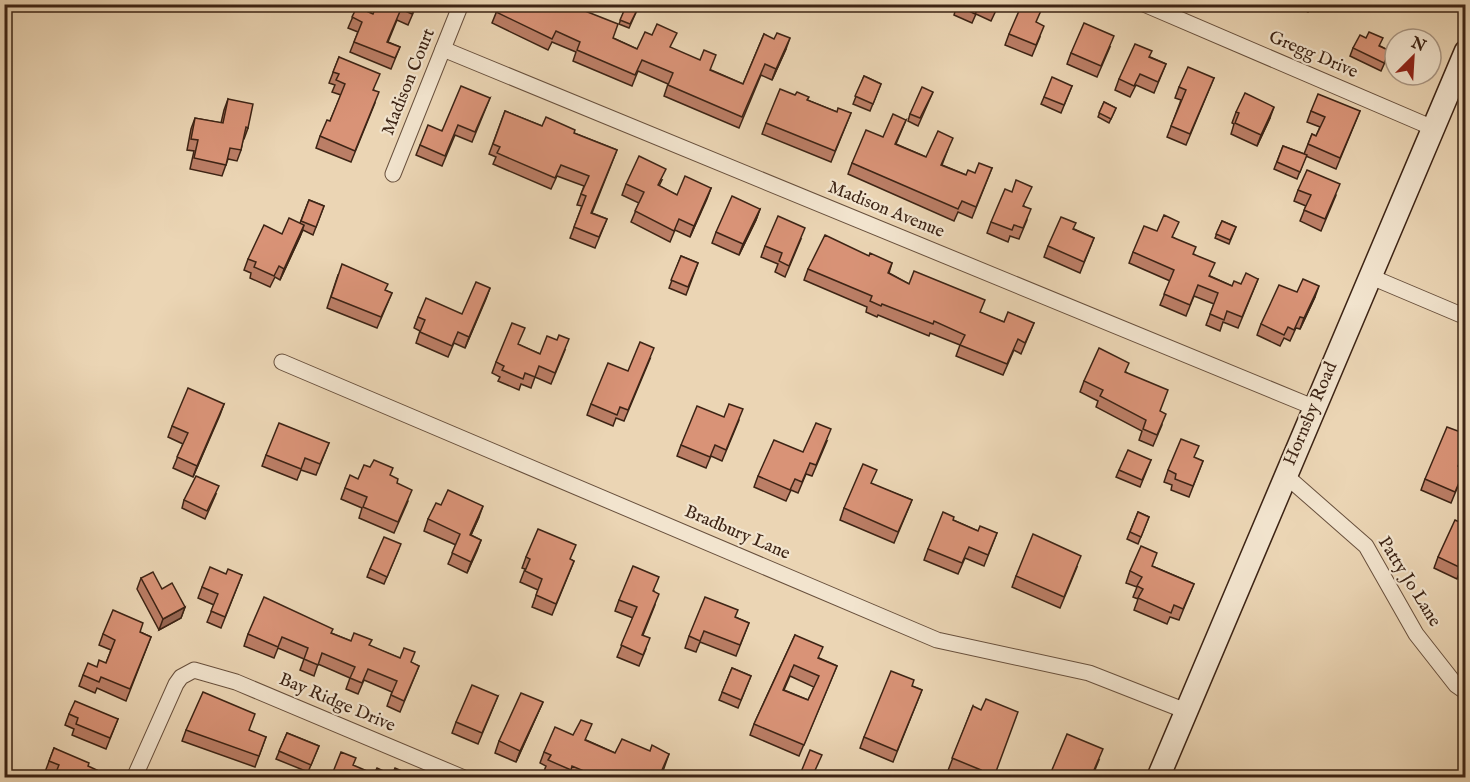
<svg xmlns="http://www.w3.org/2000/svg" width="1470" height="782" font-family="'IM FELL English',serif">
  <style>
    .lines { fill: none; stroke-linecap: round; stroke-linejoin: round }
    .street-casing { stroke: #68503d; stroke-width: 17 }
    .secondary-casing { stroke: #3d2415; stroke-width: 25 }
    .street { stroke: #f2e4ce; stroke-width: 15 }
    .secondary { stroke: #f2e4ce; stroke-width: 22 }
    .wall { fill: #bb7e66; stroke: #3d2415; stroke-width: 1.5; fill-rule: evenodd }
    .shaded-wall { fill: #986753; stroke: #3d2415; stroke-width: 1.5 }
    .building { fill: #d99377; stroke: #3d2415; stroke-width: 1.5; fill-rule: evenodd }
    .labels { text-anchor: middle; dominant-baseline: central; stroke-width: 4.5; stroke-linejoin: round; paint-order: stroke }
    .street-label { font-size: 18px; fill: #3d2415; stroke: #f2e4ce }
  </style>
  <rect width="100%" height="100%" fill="#ebd5b4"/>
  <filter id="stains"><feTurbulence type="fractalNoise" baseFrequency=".00333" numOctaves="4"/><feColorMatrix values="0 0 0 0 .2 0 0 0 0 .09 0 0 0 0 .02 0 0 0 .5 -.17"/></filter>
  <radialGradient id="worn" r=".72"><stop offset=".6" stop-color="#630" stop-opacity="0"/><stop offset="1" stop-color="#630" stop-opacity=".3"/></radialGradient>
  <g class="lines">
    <defs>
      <g id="street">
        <polyline points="1144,4 1433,128"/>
        <polyline points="443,49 1313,407"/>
        <polyline points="393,174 461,4"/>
        <polyline points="1369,276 1466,317"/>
        <polyline points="282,362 937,640 1089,673 1186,711"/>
        <polyline points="1285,475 1366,546 1416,634 1456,685 1466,692"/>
        <polyline points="134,778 176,684 181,677 194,670 236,682 464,778"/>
      </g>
      <polyline id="secondary" points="1158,778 1466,51"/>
    </defs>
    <use href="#street" class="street-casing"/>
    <use href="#secondary" class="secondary-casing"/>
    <use href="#street" class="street"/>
    <use href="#secondary" class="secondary"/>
  </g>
  <g class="wall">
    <polygon points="417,4 408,25 397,20 388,42 400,47 391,69 350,52 358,32 348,28 357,7 373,14"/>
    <polygon points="491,4 545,4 560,11 562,4 577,4 576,7 613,38 637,49 671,48 711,70 743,84 764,34 786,49 772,80 761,75 739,128 664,96 668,84 638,71 632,86 573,61 576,52 552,42 548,50 492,23 498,8"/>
    <polygon points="627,4 638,8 629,28 619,24"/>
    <polygon points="957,4 999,4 991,21 976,14 972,23 954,15"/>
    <polygon points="1291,4 1311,4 1308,12"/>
    <polygon points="1009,34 1040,37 1032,56 1005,45"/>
    <polygon points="1380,46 1390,51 1381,71 1350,56 1353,48"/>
    <polygon points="1110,47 1097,77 1067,64 1071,53"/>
    <polygon points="339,57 374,90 375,103 351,162 316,148 320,136 330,121 341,95 332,92 335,85 329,83"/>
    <polygon points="1150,57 1166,64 1154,93 1136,85 1130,97 1115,90 1119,79"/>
    <polygon points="864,76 881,84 870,111 853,104"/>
    <polygon points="1214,78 1186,145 1167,137 1181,100 1175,98 1179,87"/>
    <polygon points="1072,86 1061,113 1041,104 1044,97"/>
    <polygon points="933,92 918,126 908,121 910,114"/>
    <polygon points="795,95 837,112 851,113 831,162 762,134 766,123"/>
    <polygon points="490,98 472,142 455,135 442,166 416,155 420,145"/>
    <polygon points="228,99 248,128 244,139 243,139 241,150 237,161 228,159 222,176 190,169 194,151 187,150 191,129 195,118 221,123 224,110"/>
    <polygon points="1104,102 1116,108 1109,123 1098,117"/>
    <polygon points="505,111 542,126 574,133 617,150 592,213 607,219 595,248 570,238 582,206 577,205 584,186 557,176 551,189 493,164 496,157 489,154"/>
    <polygon points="1311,111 1360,111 1336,169 1306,156 1297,179 1274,169 1283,146 1304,154 1312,134 1316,136 1320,127 1307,122"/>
    <polygon points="1236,112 1270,118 1257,146 1231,134 1234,124 1232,123"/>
    <polygon points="906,120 896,144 926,157 948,149 942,165 966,175 992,168 972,218 958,212 954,221 848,174 852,163 883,137"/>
    <polygon points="662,180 659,186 677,195 711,188 690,237 675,230 670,242 631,222 639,203 622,195 626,184"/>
    <polygon points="1298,190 1336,195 1321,231 1300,221 1306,206 1294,201"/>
    <polygon points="309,200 324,206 313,235 303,230 280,280 275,277 270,287 250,278 251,273 244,270 248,259 282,234 300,223"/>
    <polygon points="1024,206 1027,220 1019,239 1010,236 1008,242 987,233 991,222"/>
    <polygon points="760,209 756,220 739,255 712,243 716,232"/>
    <polygon points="1222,221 1236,227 1229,244 1215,238"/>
    <polygon points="1074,229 1094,238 1080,273 1044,257 1048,246"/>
    <polygon points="1466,229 1466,245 1461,242"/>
    <polygon points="1173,237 1194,254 1210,276 1232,286 1258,279 1238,328 1223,322 1220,331 1206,325 1214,304 1194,296 1186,316 1160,305 1170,281 1129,263 1133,252"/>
    <polygon points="801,239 785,277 775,272 778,264 761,257 765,246"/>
    <polygon points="681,256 698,263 686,295 669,288"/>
    <polygon points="869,256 892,263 889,273 909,284 980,313 1004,322 1034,323 1021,354 1014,350 1003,375 956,356 960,345 930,333 929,336 878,315 877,317 866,312 867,307 804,280 808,269"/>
    <polygon points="338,275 392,293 377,328 327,308"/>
    <polygon points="490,288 465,348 454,343 448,357 416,343 420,331 414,328 418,317 462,314"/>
    <polygon points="1297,292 1315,297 1300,329 1296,328 1290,341 1284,338 1280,346 1257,335 1261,324"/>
    <polygon points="519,345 540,354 565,350 551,384 535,377 531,388 521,384 519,390 498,381 500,377 492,373 496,362"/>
    <polygon points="650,359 624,421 616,418 613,426 587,415 591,404 628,371"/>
    <polygon points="1126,372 1160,412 1162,425 1153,446 1139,440 1142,431 1096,407 1098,401 1080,392 1084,381"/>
    <polygon points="224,404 193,477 173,468 183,444 168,437 172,426"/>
    <polygon points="724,417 739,420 722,461 711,456 706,468 677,456 681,445"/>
    <polygon points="827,441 812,476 806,474 798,493 791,490 786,501 754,487 758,476"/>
    <polygon points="329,443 316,475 301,470 297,480 262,466 266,455"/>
    <polygon points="1466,451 1459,466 1465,469 1451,503 1421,490 1425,479"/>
    <polygon points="1194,458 1203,461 1189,497 1171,490 1172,485 1164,482 1168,470"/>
    <polygon points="1151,460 1140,487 1116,477 1119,470"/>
    <polygon points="390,476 397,483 408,501 394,533 359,518 362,508 341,499 345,488 358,479"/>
    <polygon points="871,484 912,500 894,543 840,520 844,508"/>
    <polygon points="216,494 205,519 182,508 184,500"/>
    <polygon points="441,505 479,517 471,535 481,540 467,573 448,564 456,545 424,531 428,519"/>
    <polygon points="1138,512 1149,517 1138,544 1127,539"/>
    <polygon points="953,520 978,531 997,533 984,566 965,558 958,574 924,560 928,549"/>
    <polygon points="398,551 384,584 367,577 370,569"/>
    <polygon points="526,557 570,559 574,561 552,615 532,607 538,590 520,582 525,569 522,568"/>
    <polygon points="1438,557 1466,561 1457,579 1434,568"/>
    <polygon points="1152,566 1194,584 1179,620 1170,617 1167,624 1134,610 1138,599 1133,597 1137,587 1126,583 1130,571"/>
    <polygon points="1077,567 1060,608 1012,587 1016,576"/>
    <polygon points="226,574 242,575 221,628 207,622 214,605 198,598 202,587"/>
    <polygon points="141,578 162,589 185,607 181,618 159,630 137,589"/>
    <polygon points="654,591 655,605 643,635 646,649 639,666 617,657 633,618 615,611 619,600"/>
    <polygon points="735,617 749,623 736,656 700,642 696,652 685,648 689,636"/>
    <polygon points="140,632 151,637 126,701 97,688 95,693 79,686 83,675 97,667 106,663 111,650 99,645 103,634"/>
    <polygon points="331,633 351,641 370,646 419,666 400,712 387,706 392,692 364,680 358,694 346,689 350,678 318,664 314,676 300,670 304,659 278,648 274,658 244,646 248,634"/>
    <path d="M 795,635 L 819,658 L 837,666 L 799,756 L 750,735 L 754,724 ZM 790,676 L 814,687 L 808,700 L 784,690 Z"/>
    <polygon points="732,668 751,676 738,708 719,700"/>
    <polygon points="912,686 922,690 893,762 860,748 864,737"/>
    <polygon points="498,696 478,744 452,733 456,722"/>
    <polygon points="543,702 516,762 495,753 499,741"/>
    <polygon points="973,706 994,777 958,777 947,773"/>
    <polygon points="69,714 118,719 106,749 72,735 74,729 65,725"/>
    <polygon points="186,730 266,737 255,767 182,741"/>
    <polygon points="287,733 319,746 308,772 276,759"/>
    <polygon points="586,740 615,753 650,751 669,754 663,771 666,777 558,777 544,771 546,766 540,763 544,752"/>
    <polygon points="54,748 88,766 55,776 45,772"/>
    <polygon points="1099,760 1092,777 1049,777"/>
    <polygon points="801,772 813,777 799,777"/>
  </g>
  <g class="shaded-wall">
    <polygon points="790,38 786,49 772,80 776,69"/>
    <polygon points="1274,107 1270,118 1257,146 1261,135"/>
    <polygon points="711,188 707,199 690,237 694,226"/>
    <polygon points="760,209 756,220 739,255 743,244"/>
    <polygon points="304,225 300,237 280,280 284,269"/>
    <polygon points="1319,286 1315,297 1300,329 1304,318"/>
    <polygon points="490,288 486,299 465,348 469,337"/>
    <polygon points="224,404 220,415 193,477 197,466"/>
    <polygon points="483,506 479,517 466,546 470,535"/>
    <polygon points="481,540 477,551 467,573 471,562"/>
    <polygon points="1466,558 1466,561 1457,579 1461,568"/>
    <polygon points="185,607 181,618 159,630 163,619"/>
    <polygon points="543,702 538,713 516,762 520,751"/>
  </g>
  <g class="building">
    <polygon points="377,4 416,4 412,14 401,9 387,42 400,47 395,58 354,42 362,22 352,17 357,7 373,14"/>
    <polygon points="500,4 545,4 560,11 562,4 576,4 575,7 618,24 613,38 637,49 645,32 652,35 657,24 677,33 670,47 700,60 704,50 716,55 710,70 743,84 764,34 774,39 777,33 790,38 776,69 765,64 742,117 668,85 673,73 642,60 635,75 577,50 580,42 556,31 552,39 496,12"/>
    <polygon points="627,4 629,4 638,8 630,24 620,20"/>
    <polygon points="958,4 998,4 995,11 980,5 975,14 957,5"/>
    <polygon points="1022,4 1040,4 1043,6 1036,22 1044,26 1036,45 1009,34"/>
    <polygon points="1084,23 1114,36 1101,66 1071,53"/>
    <polygon points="1369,32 1383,38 1379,46 1390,51 1384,63 1353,48 1360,35 1366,38"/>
    <polygon points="1135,44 1152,51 1149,57 1166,64 1158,82 1140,74 1134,86 1119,79"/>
    <polygon points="339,57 380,74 373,90 379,92 355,151 320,136 327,120 330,121 345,84 336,80 339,74 333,72"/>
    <polygon points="1188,67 1214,78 1190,134 1171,126 1186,90 1179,87"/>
    <polygon points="864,76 881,84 873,104 855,96"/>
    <polygon points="1052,77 1072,86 1064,105 1044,97"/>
    <polygon points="461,86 490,98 475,132 458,125 445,156 420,145 428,125 442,131"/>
    <polygon points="922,87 933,92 920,118 910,114"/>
    <polygon points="780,89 795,95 797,92 809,97 807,100 837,112 838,108 851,113 835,151 766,123"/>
    <polygon points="1245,93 1274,107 1261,135 1235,123 1239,113 1236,112"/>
    <polygon points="1318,94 1360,111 1340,158 1308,144 1312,134 1316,136 1325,117 1311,111"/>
    <polygon points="228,99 253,104 248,128 246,127 241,150 230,148 226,165 194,158 198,140 191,139 195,118 223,123"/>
    <polygon points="1104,102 1116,108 1111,119 1099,113"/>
    <polygon points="505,111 542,126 546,117 575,130 574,133 617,150 591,213 607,219 599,237 574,227 586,196 581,194 589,176 561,165 555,178 497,153 500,147 493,144"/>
    <polygon points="893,114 906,120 895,144 926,157 938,131 953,138 941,165 966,175 968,170 975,173 979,163 992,168 976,207 962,201 958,209 852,163 866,130 883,137"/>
    <polygon points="1283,146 1307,155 1300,172 1277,162"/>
    <polygon points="639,156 666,169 658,185 677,195 685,176 711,188 694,226 679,219 674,231 635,211 644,192 626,184"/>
    <polygon points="1307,170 1340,184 1325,219 1304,210 1311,195 1298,190"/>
    <polygon points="1016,180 1032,187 1023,206 1031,209 1023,228 1014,225 1012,230 991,222 1005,189 1012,192"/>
    <polygon points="732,196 760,209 743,244 716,232"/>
    <polygon points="309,200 324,206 316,227 301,221"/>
    <polygon points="1164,215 1179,222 1172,237 1196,247 1193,254 1215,263 1209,276 1232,286 1234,281 1241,284 1246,273 1258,279 1242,317 1227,311 1224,320 1210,314 1218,293 1198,285 1190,305 1164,294 1174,270 1133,252 1144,226 1157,231"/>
    <polygon points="778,216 805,228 789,266 779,261 782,253 765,246"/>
    <polygon points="1061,217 1076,223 1073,229 1094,238 1084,262 1048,246"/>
    <polygon points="289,218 304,225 284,269 279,266 274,276 254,267 256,262 248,259 264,225 282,234"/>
    <polygon points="1222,221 1236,227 1230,240 1216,234"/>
    <polygon points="825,235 869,256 870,253 892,263 888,273 909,284 914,271 985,300 980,312 1004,322 1008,312 1034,323 1025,343 1018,339 1007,364 960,345 965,335 934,321 933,324 882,304 881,306 870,301 872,296 808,269"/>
    <polygon points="681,256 698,263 688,287 671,280"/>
    <polygon points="342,264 388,284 385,290 392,293 381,317 331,297"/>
    <polygon points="1303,279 1319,286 1304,318 1300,317 1294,330 1288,327 1284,335 1261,324 1279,285 1297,292"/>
    <polygon points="476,282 490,288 469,337 458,332 452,346 420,332 425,320 418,317 426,298 462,314"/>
    <polygon points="512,323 525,328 518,344 540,354 547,336 557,340 559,335 569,339 555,373 539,366 535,377 525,373 523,379 502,370 504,366 496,362"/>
    <polygon points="640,342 654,348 628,410 620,407 617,415 591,404 608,363 628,371"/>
    <polygon points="1099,348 1129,363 1125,372 1168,390 1160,411 1166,414 1157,435 1143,429 1146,420 1100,396 1103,390 1084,381"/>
    <polygon points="188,388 224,404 197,466 177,457 188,433 172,426"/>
    <polygon points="729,404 743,409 726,450 715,445 710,457 681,445 697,406 724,417"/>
    <polygon points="279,423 329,443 320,464 305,458 301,469 266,455"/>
    <polygon points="816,423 831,429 816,465 810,463 802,482 795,479 790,490 758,476 774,440 803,452"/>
    <polygon points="1447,427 1466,434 1466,449 1458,466 1465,469 1455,492 1425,479"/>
    <polygon points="1181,439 1199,446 1194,457 1203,461 1193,486 1175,479 1176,474 1168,470"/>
    <polygon points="1128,450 1151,460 1142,480 1119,470"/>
    <polygon points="374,460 393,468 390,475 398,479 397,483 412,490 398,522 363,507 367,497 345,488 350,475 358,479 364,465 370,467"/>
    <polygon points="863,464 877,470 871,483 912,500 898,532 844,508"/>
    <polygon points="196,476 219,486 207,511 184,500"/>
    <polygon points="448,490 483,506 470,535 481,540 471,562 452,553 460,534 428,519 436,503 441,505"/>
    <polygon points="943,512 954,517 953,520 978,531 980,526 997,533 988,555 969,547 962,563 928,549"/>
    <polygon points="1138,512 1149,517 1141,537 1130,532"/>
    <polygon points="1455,520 1466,525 1466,558 1461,568 1438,557"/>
    <polygon points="538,529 576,545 570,559 574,561 556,604 536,595 542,579 525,571 530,559 526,557"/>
    <polygon points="1033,534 1081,556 1064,597 1016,576"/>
    <polygon points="384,537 401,544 387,577 370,569"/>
    <polygon points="1141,546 1157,553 1152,566 1194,584 1183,609 1174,605 1171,613 1138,598 1143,589 1137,586 1142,577 1130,571"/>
    <polygon points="633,566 659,577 653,591 659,594 642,635 650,638 643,655 621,645 637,607 619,600"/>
    <polygon points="210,567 226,574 228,569 242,575 225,617 211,611 218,594 202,587"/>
    <polygon points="153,572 162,589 172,583 185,607 163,619 141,578"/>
    <polygon points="264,597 333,629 331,633 351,641 354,633 372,640 369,645 400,658 404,648 415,652 411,662 419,666 404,701 391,695 397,681 368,669 362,683 350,678 355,667 322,653 318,665 304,659 308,648 282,637 278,647 248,634"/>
    <polygon points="705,597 738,610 735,617 749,623 740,645 704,631 700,641 689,636"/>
    <polygon points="113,610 143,623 140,632 151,637 130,689 101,677 99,682 83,675 88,663 97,667 99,660 106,663 115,640 103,634"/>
    <path d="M 795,635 L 823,647 L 818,658 L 837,666 L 804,745 L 754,724 ZM 794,665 L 819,676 L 808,700 L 783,690 Z"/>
    <polygon points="732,668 751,676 741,700 722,692"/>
    <polygon points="891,671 914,680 912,686 922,690 897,751 864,737"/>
    <polygon points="472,685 498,696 482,733 456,722"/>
    <polygon points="203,692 255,714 249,730 266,737 259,756 186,730"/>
    <polygon points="521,693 543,702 520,751 499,741"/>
    <polygon points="986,699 1018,712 994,777 978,777 981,770 952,758 973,706 981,710"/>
    <polygon points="75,701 118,719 110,738 76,724 78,718 69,714"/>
    <polygon points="581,720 592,724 585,740 615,753 622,739 650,751 652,745 669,754 662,770 668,774 666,777 598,777 572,766 571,770 548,760 551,755 544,752 555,727 573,735"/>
    <polygon points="287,733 319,746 311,765 279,751"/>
    <polygon points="1067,734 1103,749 1091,777 1088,777 1071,771 1068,777 1049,777"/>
    <polygon points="54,748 89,763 88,766 97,770 93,777 54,777 59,765 49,761"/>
    <polygon points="810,750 822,755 812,777 801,772"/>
    <polygon points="341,752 356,758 353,765 374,774 377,768 392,775 395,768 404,772 402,777 331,777"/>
  </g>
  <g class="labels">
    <g class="street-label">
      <text transform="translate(1313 55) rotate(23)">Gregg Drive</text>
      <text transform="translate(409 82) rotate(-68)">Madison Court</text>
      <text transform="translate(886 210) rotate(22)">Madison Avenue</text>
      <text transform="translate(1311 414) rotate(-67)">Hornsby Road</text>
      <text transform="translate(737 533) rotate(23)">Bradbury Lane</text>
      <text transform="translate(1409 582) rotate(58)">Patty Jo Lane</text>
      <text transform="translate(337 703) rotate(23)">Bay Ridge Drive</text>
    </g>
  </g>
  <rect width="1470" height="782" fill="none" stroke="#ebd5b4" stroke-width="24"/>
  <rect x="6" y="6" width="1458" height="770" fill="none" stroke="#3d2415" stroke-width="3"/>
  <rect x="12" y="12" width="1446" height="758" fill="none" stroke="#3d2415" stroke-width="1.5"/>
  <g transform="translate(1413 57) rotate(24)"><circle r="28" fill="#f2e4ce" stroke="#aa9784" stroke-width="1.5"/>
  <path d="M0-4.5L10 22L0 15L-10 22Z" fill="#8f2418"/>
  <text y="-9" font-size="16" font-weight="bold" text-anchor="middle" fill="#3d2415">N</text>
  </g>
  <rect width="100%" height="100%" filter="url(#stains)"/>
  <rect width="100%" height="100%" fill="url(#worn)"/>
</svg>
